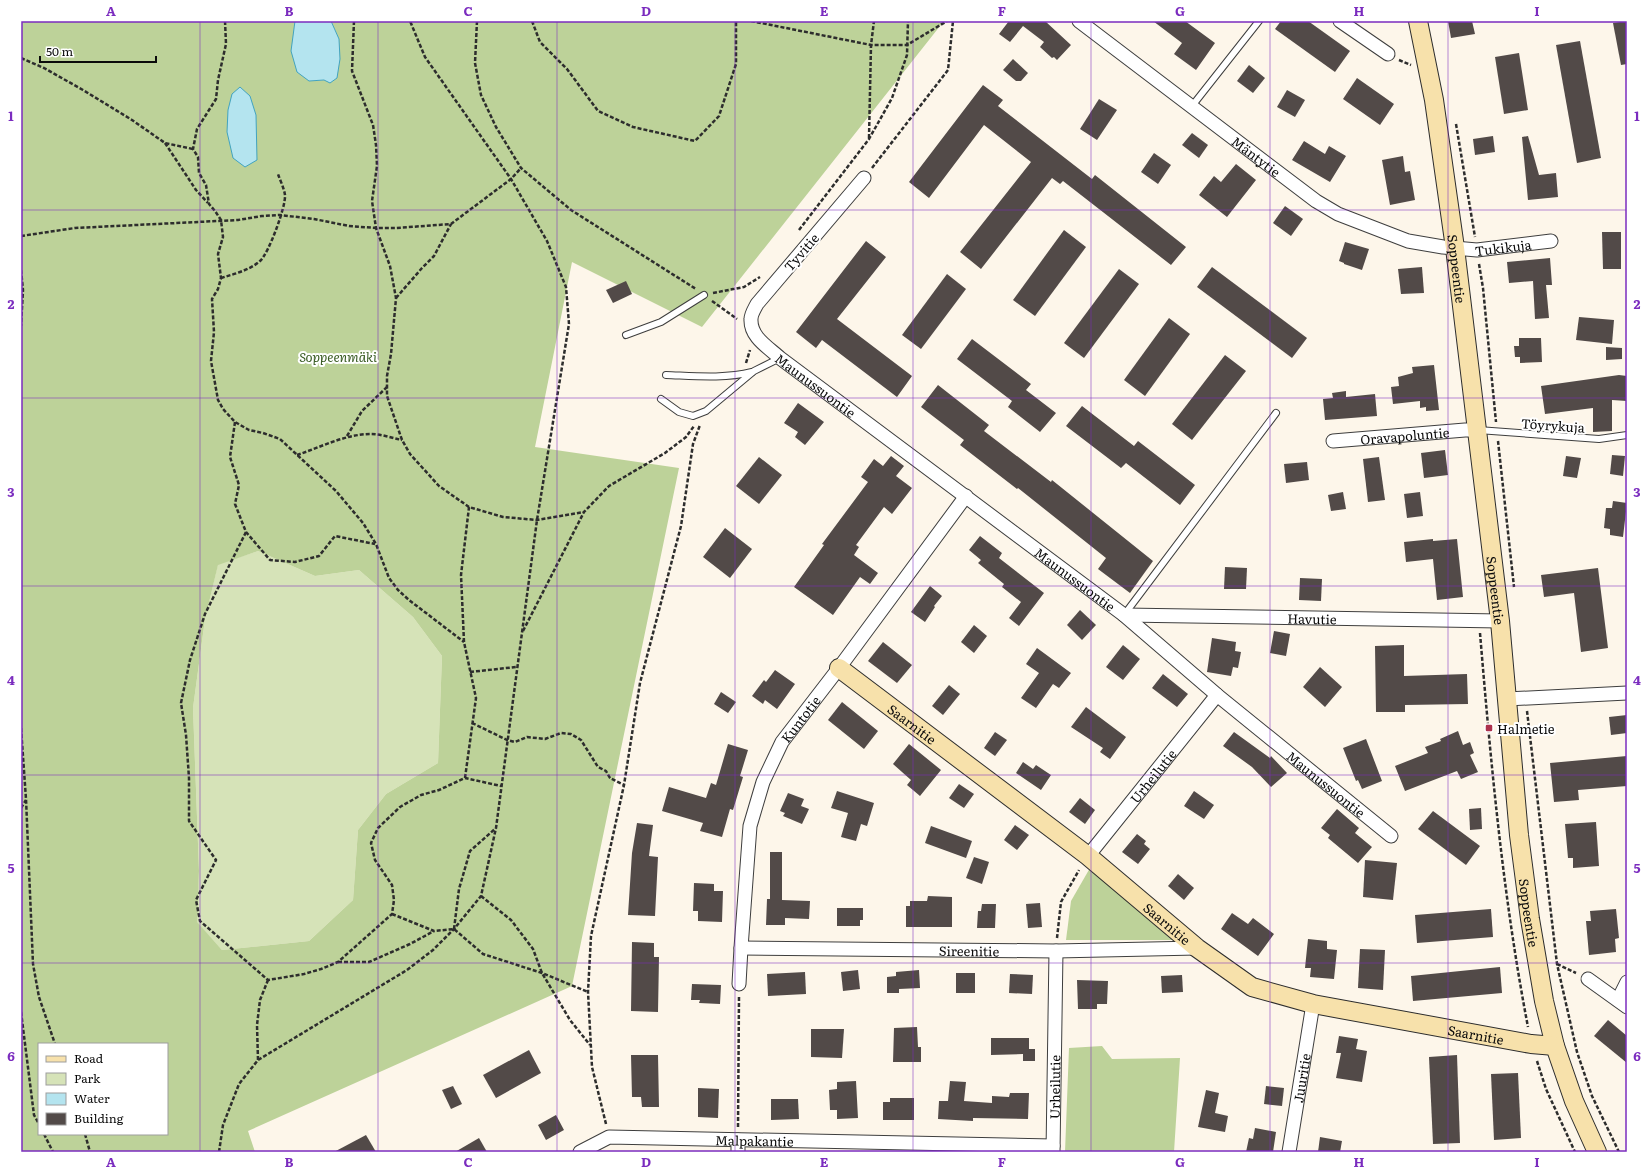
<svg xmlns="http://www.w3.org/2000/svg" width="1648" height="1173" font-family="Literata,serif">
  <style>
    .green { fill: #d6e3b8 }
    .forest { fill: #bdd299; fill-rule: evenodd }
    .water { fill: #b4e4ef; stroke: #42a3bf }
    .building { fill: #524a48 }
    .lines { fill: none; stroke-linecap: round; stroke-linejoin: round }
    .lane-casing { stroke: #3e3e3e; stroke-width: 8 }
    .street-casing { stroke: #3e3e3e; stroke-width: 15 }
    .secondary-casing { stroke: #2d2d2d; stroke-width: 20 }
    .path { stroke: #2d2d2d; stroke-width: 2.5; stroke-dasharray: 4 2; stroke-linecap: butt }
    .lane { stroke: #fff; stroke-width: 6 }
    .street { stroke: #fff; stroke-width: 13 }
    .secondary { stroke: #f7e1ab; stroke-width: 18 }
    .grid { fill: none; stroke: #7b2cbf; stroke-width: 1; stroke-opacity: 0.55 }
    .poi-dot { fill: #ac314d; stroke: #fff; stroke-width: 1.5 }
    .labels { text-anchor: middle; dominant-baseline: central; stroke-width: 4; stroke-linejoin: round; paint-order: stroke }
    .street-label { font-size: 13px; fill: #0b0b0b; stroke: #fff }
    .park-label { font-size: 13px; font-style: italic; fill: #385b22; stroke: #fff }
    .poi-label { font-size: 13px; fill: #0b0b0b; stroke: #fff; text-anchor: start }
    .neatline { fill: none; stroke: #7b2cbf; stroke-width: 1.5 }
    .grid-label { font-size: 13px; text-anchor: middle; font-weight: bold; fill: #7b2cbf }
  </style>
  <rect width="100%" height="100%" fill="#fdf6ea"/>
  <polygon class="green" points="258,551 315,576 359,570 413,617 442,656 438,763 386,794 358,830 353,900 309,941 222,950 196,922 199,871 193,708 205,619 218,564"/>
  <g class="forest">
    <path d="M 21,21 L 295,21 L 294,27 L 309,81 L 324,80 L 339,39 L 331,21 L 944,21 L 702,327 L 572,262 L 535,447 L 679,468 L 572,986 L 248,1131 L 255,1152 L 21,1152 ZM 258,551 L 315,576 L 359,570 L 413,617 L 442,656 L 438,763 L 386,794 L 358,830 L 353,900 L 309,941 L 222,950 L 197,922 L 199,871 L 193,708 L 205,619 L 218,565 ZM 39,1044 L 167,1044 L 167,1134 L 39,1134 Z"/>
    <polygon points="1090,868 1187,940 1066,940 1071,901"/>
    <polygon points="1102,1046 1112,1059 1180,1058 1174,1152 1065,1152 1069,1048"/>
  </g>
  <g class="water">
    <polygon points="295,21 331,21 339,39 340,59 337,78 330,83 324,80 309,81 297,72 291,51"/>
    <polygon points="240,87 250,96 256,115 257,160 245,167 233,158 227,132 228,110 232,94"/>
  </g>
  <g class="building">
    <polygon points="1009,21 1045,21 1071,45 1057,60 1054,57 1052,58 1040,47 1044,42 1023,26 1010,42 999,34"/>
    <polygon points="1153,21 1185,21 1215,43 1196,70 1174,54 1182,43"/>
    <polygon points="1281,21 1308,21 1350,51 1335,72 1275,29"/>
    <polygon points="1448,21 1472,21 1475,34 1451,38"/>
    <polygon points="1627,21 1627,64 1621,65 1613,23"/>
    <polygon points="1580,41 1601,158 1577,163 1556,45"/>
    <polygon points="1519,53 1528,110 1504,114 1495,57"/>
    <polygon points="1013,59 1028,73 1021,81 1016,81 1003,70"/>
    <polygon points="1249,65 1265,78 1253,93 1237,81"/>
    <polygon points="1357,78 1394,104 1380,125 1343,99"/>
    <polygon points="983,85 1003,100 998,106 1092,179 1095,175 1186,247 1171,265 1063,181 1060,184 1052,178 981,269 960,252 1031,162 984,125 929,198 909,182"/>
    <polygon points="1287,90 1305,100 1295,117 1277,107"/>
    <polygon points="1099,99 1117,110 1097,140 1080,129"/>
    <polygon points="1192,133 1208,145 1199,158 1182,145"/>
    <polygon points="1493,136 1495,152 1475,155 1473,139"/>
    <polygon points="1528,136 1539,175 1556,173 1558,197 1528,200 1522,137"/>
    <polygon points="1304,141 1325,154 1329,146 1346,156 1330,182 1292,160"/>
    <polygon points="1154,153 1171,165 1158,184 1141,172"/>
    <polygon points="1403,156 1405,172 1410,171 1415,200 1390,205 1382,160"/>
    <polygon points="1236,164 1256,180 1227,217 1199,195 1214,176 1221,182"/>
    <polygon points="1285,206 1303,219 1291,236 1273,223"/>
    <polygon points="1064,230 1086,247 1035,316 1013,300"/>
    <polygon points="1602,232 1621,232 1621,269 1603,269"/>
    <polygon points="866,241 886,257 837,319 912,376 897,397 822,340 816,348 796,332"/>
    <polygon points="1345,242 1369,249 1362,270 1344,264 1344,263 1339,261"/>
    <polygon points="1550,258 1552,285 1546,285 1549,318 1535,319 1533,281 1509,283 1507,262"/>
    <polygon points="1212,267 1307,338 1292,358 1197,287"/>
    <polygon points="1422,267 1424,293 1401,294 1398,269"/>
    <polygon points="1119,269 1139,284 1084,358 1064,343"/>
    <polygon points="947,274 966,289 921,349 902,335"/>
    <polygon points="626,281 632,294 613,303 606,290"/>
    <polygon points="1579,317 1614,320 1612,344 1576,340"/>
    <polygon points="1169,318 1190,334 1145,396 1124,380"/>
    <polygon points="1519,338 1541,338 1542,362 1520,363 1520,357 1515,357 1514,346 1519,346"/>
    <polygon points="972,339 1031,384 1026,390 1056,413 1040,432 1008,407 1012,401 957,359"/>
    <polygon points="1606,347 1622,348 1622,359 1606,360"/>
    <polygon points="1225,355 1246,371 1192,440 1172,424"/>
    <polygon points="1434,365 1439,410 1426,411 1426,407 1420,408 1420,401 1393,404 1391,387 1399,386 1398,377 1413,373 1412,367"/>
    <polygon points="1619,375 1627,376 1627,401 1612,400 1612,431 1593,432 1593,408 1545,414 1541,386"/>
    <polygon points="938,385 989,425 984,431 1051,482 1052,480 1153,561 1130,593 1098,569 1106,558 1018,488 1017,489 960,445 964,440 921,407"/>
    <polygon points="1346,391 1346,397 1375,394 1377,416 1325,420 1323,399 1333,398 1332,393"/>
    <polygon points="798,403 824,422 805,445 795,437 798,432 784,423"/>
    <polygon points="1082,406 1134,446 1138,441 1195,485 1180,505 1126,463 1121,468 1066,426"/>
    <polygon points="1445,450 1448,475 1424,478 1421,453"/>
    <polygon points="1612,455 1625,456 1623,476 1610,474"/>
    <polygon points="891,456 904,466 896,476 912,488 892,514 884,507 856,545 859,547 854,555 878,573 870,584 860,577 833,615 794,587 824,545 822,544 868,482 861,477 874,459 883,466"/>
    <polygon points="1566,456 1581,458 1577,478 1563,476"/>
    <polygon points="759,457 782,475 759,504 736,486"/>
    <polygon points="1379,457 1385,500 1368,502 1363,459"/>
    <polygon points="1307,462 1309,480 1286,483 1284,464"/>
    <polygon points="1343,492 1346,509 1331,511 1328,495"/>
    <polygon points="1420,492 1423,516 1407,518 1404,494"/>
    <polygon points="1613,501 1627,503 1623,537 1610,535 1610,529 1604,528 1606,508 1612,508"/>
    <polygon points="725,528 752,549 730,578 703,557"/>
    <polygon points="980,536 1002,553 999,558 1044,593 1019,626 1009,618 1021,602 1002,587 1004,584 978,563 981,560 969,550"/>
    <polygon points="1433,539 1433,541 1457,539 1463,597 1437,600 1433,559 1406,562 1404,542"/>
    <polygon points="1225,567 1247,568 1246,589 1224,589"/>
    <polygon points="1598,568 1608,648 1581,652 1574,593 1544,597 1541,575"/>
    <polygon points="1300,578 1322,579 1321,601 1299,600"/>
    <polygon points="930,586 942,596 934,606 935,607 925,622 911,612"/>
    <polygon points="1080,610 1096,625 1082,640 1067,625"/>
    <polygon points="974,625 987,636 974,653 961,642"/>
    <polygon points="1274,631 1290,634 1286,656 1270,653"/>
    <polygon points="1212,638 1236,642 1235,651 1241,652 1238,668 1233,667 1231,676 1207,672"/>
    <polygon points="883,642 912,665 897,683 868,661"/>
    <polygon points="1123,645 1140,659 1123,680 1106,667"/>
    <polygon points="1404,645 1404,676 1467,674 1468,704 1405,705 1405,712 1376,712 1375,646"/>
    <polygon points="1037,648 1071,673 1059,688 1053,684 1036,708 1021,698 1039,673 1026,664"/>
    <polygon points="1320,667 1342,687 1325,707 1303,687"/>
    <polygon points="775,670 795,684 777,709 765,700 763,704 752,696 764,680 766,682"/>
    <polygon points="1163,674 1188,694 1177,707 1152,688"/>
    <polygon points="949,685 960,694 943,715 932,706"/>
    <polygon points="721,692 736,702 728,713 714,704"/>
    <polygon points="842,702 878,731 864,749 828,720"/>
    <polygon points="1086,707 1126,737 1110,759 1100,752 1103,748 1071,727"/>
    <polygon points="1627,715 1627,733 1611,735 1609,717"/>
    <polygon points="1458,731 1463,745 1470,742 1474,753 1470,755 1478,772 1461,779 1457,771 1405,791 1395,766 1428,753 1425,747 1441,741 1440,739"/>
    <polygon points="995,732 1007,740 995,756 984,748"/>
    <polygon points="1234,732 1270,758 1271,756 1287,773 1271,787 1252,767 1223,746"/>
    <polygon points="1366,739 1382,781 1362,789 1358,780 1356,781 1343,748"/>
    <polygon points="728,744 748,750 740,776 743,777 733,810 730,809 722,837 700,831 703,823 662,811 669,787 706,798 711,783 716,785"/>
    <polygon points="909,744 941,770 920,796 907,785 911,780 893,764"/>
    <polygon points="1627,756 1627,786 1578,790 1579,800 1554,802 1550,763"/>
    <polygon points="1023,762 1033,769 1036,765 1051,775 1041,790 1016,773"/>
    <polygon points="959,784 974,794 964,808 949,798"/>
    <polygon points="837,791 874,803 867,826 861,824 856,841 841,837 848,813 831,808"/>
    <polygon points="1194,791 1214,805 1204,819 1184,806"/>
    <polygon points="788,793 804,799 801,806 809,809 802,824 783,816 785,813 780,811"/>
    <polygon points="1080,798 1095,810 1085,824 1069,812"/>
    <polygon points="1481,808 1482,829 1470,830 1469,809"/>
    <polygon points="1337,809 1359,828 1355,833 1372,847 1358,863 1328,838 1330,835 1321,828"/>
    <polygon points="1433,811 1480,846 1466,865 1418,829"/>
    <polygon points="1596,822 1599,866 1573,868 1573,858 1568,858 1565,824"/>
    <polygon points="637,823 653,825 649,856 658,857 655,916 628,915 632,853"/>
    <polygon points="1015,825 1029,835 1017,850 1004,840"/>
    <polygon points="931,826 972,841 966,858 925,843"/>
    <polygon points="1137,834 1146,841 1144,844 1150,849 1138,864 1122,852"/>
    <polygon points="770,852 782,852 782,900 810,901 809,919 785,918 785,925 766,925 767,899 770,899"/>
    <polygon points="974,857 989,862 982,884 966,878"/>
    <polygon points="1365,860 1397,863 1393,900 1363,897"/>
    <polygon points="1178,874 1194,888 1184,900 1168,886"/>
    <polygon points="694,883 714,884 714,891 723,891 722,922 698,921 698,911 693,911"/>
    <polygon points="928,896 952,897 952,927 906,927 906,906 910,906 910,901 927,901"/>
    <polygon points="1040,903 1042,927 1028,928 1026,904"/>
    <polygon points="982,904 996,904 995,928 977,928 978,911 981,911"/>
    <polygon points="837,908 863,908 863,920 860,920 860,926 837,926"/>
    <polygon points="1491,909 1493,937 1417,943 1415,915"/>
    <polygon points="1616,909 1619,938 1615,939 1616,952 1589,955 1586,921 1591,921 1590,911"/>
    <polygon points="1232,913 1248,924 1253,918 1274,934 1258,956 1221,929"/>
    <polygon points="1308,939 1327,941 1327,949 1337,950 1334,979 1310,977 1311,968 1305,968"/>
    <polygon points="632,942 654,943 654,957 659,957 658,1012 631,1011"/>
    <polygon points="1360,949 1385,950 1383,990 1358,988"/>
    <polygon points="1500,967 1502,993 1413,1001 1411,976"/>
    <polygon points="858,970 860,989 843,991 841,972"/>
    <polygon points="919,970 920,988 899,989 899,993 887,993 887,977 896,976 896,972"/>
    <polygon points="805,972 806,994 768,996 767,974"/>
    <rect x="956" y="973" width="19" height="20"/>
    <polygon points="1010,974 1033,975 1032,994 1009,993"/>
    <polygon points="1182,975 1183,992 1162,993 1161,976"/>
    <polygon points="1077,980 1108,981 1107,1004 1097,1004 1097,1009 1078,1009"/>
    <polygon points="692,984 721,985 720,1004 699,1003 700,1000 691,1000"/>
    <polygon points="1608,1020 1627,1036 1627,1063 1594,1036"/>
    <polygon points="917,1027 918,1047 921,1047 921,1062 893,1062 894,1028"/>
    <polygon points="811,1029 844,1029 842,1058 811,1057"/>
    <polygon points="1339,1036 1358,1039 1356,1049 1367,1051 1362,1082 1336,1078 1341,1053 1336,1053"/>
    <polygon points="991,1038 1029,1038 1029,1049 1035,1049 1035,1061 1023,1061 1023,1054 991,1055"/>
    <polygon points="529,1050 541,1073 496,1098 483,1075"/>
    <polygon points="631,1055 658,1055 659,1107 642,1107 641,1097 632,1097"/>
    <polygon points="1457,1055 1460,1143 1433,1144 1429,1057"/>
    <polygon points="1518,1073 1521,1138 1494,1140 1491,1074"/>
    <polygon points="856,1081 858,1118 837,1119 837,1110 830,1110 829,1090 837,1089 837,1082"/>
    <polygon points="950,1081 966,1082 964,1101 992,1103 992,1096 1009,1097 1010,1093 1029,1093 1028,1119 973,1118 973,1121 938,1119 939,1101 948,1101"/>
    <polygon points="453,1086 462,1104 451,1109 442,1090"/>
    <polygon points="1266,1086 1284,1088 1282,1106 1264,1104"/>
    <polygon points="698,1088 719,1089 718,1118 698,1117"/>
    <polygon points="1206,1090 1219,1093 1215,1113 1228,1116 1225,1132 1198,1127"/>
    <polygon points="890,1098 914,1098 914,1120 883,1120 883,1102 890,1102"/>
    <polygon points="771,1099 798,1099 799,1119 771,1120"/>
    <polygon points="556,1115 564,1130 546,1140 538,1125"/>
    <polygon points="1255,1128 1276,1132 1273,1152 1246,1152 1249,1138 1253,1139"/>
    <polygon points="366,1135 376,1152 334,1152"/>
    <polygon points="1320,1137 1342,1141 1340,1152 1318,1152"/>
    <polygon points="479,1138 487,1152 455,1152"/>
  </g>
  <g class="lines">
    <defs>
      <g id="lane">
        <polyline points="1192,106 1259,21"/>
        <polyline points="626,335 661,322 704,295"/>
        <path d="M 666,375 C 694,376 724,379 752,372"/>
        <polyline points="661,399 679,412 693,416 706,411 754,371 780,358"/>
        <polyline points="1478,430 1599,439 1627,435"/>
        <polyline points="1124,615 1276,413"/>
      </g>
      <g id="street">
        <path id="s1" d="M 1079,21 L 1316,201 L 1338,214 L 1408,241 L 1443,247 L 1477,250 L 1551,241"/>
        <polyline points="1340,21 1388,54"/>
        <path id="s2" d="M 864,178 L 757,304 C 755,308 751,314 751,319 C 750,337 768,347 780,358 L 1124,615 L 1217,695 L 1391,836"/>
        <path id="s3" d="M 1333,441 L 1465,430 L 1477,430"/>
        <path id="s4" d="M 1124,615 L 1500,621"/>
        <polyline points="1507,699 1627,693"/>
        <path id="s5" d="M 1088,856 L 1217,695"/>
        <path id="s6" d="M 741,948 L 1056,951 L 1197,948"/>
        <polyline points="1588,979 1627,1007"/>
        <path id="s7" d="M 739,984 L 741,948 L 750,826 L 763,782 L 782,742 L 839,668 L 966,496"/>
        <polyline points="1618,1000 1627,982"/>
        <polyline points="738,1140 738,1152"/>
        <path id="s8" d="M 580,1152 L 609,1137 L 1053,1146"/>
        <path id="s9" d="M 1053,1152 L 1056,951"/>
        <path id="s10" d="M 1289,1152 L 1313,1004"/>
      </g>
      <g id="secondary">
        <path id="s11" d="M 1418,21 L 1434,100 L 1455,248 L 1500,621 L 1519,835 L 1530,919 L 1544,1001 L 1555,1046 L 1574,1101 L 1597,1152"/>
        <path id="s12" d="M 839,668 L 1088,856 L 1197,948 L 1252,987 L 1313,1004 L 1531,1044 L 1555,1046"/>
      </g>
    </defs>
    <use href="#lane" class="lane-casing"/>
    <use href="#street" class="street-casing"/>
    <use href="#secondary" class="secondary-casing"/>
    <g class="path">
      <polyline points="225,21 226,44 218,80 216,99 197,129 193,149 198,157 199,173 206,185 209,204 215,211 221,220 223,237 218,254 221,278 218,289 212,299 214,332 211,361 218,400 223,409 235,422 249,430 263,433 280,439 336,491 363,523 376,544 389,578 398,590 409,600 464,642"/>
      <polyline points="354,21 352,71 373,125 376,145 377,166 372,201 376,228 390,266 396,298 391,354 387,376 387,396 402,440 410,454 439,486 469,507 503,517 537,520 584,512"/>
      <polyline points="477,21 475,63 481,95 496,127 521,168 571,210 696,289"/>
      <polyline points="532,21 540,42 567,69 598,111 633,127 695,141 719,116 736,64 736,21"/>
      <polyline points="751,21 871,45 907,45 947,21"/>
      <polyline points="21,58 44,68 83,90 132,120 165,143 193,149"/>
      <polyline points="1399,60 1411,65"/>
      <polyline points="1456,124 1475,237"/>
      <polyline points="869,138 871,45 874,21"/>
      <polyline points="165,143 196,190 208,203"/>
      <polyline points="872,168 948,70 953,21"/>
      <polyline points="799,230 869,139 892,98 907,55 908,21"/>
      <polyline points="21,236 75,228 238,220 262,216 280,215 314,219 349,226 376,228 396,228 451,224 511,179 521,168"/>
      <polyline points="1479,264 1483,288 1496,422"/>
      <polyline points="21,270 23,290 21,326"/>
      <path d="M 221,278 C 234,274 250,270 260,261 C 269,253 286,206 285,195 C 284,188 280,180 278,174"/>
      <polyline points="713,293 744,287 760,277"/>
      <polyline points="396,298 422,268 434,256 451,224"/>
      <polyline points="712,301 737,319"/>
      <polyline points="746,363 750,350"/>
      <polyline points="235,422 230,457 239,485 235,504 246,532 270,560 295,562 319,556 335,536 375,544"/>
      <polyline points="347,436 362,411 387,387"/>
      <polyline points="1498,441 1514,587"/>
      <path d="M 297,455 C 321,447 346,434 371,434 C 381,434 392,438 402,440"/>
      <polyline points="246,532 205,614 190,660 181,703 186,735 189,778 189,821 216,860 196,900 200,921 268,980 304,974 321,969 338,962 392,914 394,900 392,885 375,860 371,843 378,828 400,807 421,795 439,790 465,778 501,786"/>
      <polyline points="523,631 584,512 609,486 665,453 686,437 694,426"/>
      <path d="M 1480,633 C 1491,765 1503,897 1528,1027"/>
      <polyline points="470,672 516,667"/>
      <polyline points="1527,711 1557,964 1577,1052 1592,1096 1619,1152"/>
      <polyline points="472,723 507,740 515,742 527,737 545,739 561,733 571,734 581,740 598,767 606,771 610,778 624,785"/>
      <polyline points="21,728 26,799 33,964 39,997 55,1044"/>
      <polyline points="465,778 476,698 464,642 461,575 469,507"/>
      <polyline points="21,808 26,800"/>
      <polyline points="481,896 511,920 533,949 542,973 570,1020 590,1045"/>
      <polyline points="392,914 434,931 454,929 483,954 542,973 588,992"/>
      <polyline points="454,929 459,889 470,851 496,828"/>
      <polyline points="1057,938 1061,902 1079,870"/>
      <polyline points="338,962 369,962 410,944 434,931"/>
      <polyline points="1557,964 1576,973"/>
      <polyline points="21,1012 34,1115 39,1124"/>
      <polyline points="258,1060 257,1025 260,1000 268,980"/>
      <polyline points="1537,1061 1546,1089 1575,1152"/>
      <polyline points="606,1124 592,1067 588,992 591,936 624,785 640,683 681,526 693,444 700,425"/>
      <polyline points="738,1127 739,996"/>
      <polyline points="44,1134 53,1152"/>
      <polyline points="85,1134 90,1152"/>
      <polyline points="219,1152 223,1125 239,1084 258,1060 407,970 433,950 454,929 481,896 496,828 537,520 569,324 566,287 547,241 511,179 425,57 410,21"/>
    </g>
    <use href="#lane" class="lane"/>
    <use href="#street" class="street"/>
    <use href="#secondary" class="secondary"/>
  </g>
  <path class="grid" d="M 200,21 L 200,1152M 378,21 L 378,1152M 557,21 L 557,1152M 735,21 L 735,1152M 913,21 L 913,1152M 1091,21 L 1091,1152M 1270,21 L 1270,1152M 1448,21 L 1448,1152M 21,210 L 1627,210M 21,398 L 1627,398M 21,586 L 1627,586M 21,775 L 1627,775M 21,963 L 1627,963"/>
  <rect class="poi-dot" x="1485" y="724" width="8" height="8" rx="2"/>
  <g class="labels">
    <g class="street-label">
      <text stroke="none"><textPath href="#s1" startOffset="223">Mäntytie</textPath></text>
      <text stroke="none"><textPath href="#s1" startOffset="494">Tukikuja</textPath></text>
      <text transform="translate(801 252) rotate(-49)">Tyvitie</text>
      <text stroke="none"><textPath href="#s11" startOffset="251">Soppeentie</textPath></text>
      <text stroke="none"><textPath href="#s2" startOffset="277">Maunussuontie</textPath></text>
      <text transform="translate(1553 425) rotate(4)">Töyrykuja</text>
      <text stroke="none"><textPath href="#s3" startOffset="72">Oravapoluntie</textPath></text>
      <text stroke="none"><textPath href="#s2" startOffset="601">Maunussuontie</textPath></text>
      <text stroke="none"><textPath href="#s11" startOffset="575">Soppeentie</textPath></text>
      <text stroke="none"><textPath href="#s4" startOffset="188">Havutie</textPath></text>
      <text stroke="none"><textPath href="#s7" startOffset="278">Kuntotie</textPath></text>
      <text stroke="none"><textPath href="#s12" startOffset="92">Saarnitie</textPath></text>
      <text stroke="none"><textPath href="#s5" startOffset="103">Urheilutie</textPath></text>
      <text stroke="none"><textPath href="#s2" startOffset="925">Maunussuontie</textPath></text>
      <text stroke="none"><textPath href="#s11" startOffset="899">Soppeentie</textPath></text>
      <text stroke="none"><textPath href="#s12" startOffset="416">Saarnitie</textPath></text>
      <text stroke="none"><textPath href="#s6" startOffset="228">Sireenitie</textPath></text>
      <text stroke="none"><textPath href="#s12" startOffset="751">Saarnitie</textPath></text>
      <text stroke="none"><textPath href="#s10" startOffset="75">Juuritie</textPath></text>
      <text stroke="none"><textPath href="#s9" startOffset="65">Urheilutie</textPath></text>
      <text stroke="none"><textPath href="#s8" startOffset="178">Malpakantie</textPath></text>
    </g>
    <g class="park-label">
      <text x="338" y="356">Soppeenmäki</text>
    </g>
    <g class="poi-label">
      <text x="1497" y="728">Halmetie</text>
    </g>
  </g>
  <rect width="1648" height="1173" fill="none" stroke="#ffffff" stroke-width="44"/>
  <rect x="38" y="1043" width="130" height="92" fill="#ffffff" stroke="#9d9d9d"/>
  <rect x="46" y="1056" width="20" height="6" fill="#f7e1ab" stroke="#9d9d9d"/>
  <text x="74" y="1063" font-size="12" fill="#0b0b0b">Road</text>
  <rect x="46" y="1073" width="20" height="12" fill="#d6e3b8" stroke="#9d9d9d"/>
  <text x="74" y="1083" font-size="12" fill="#0b0b0b">Park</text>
  <rect x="46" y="1093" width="20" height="12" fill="#b4e4ef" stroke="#9d9d9d"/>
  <text x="74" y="1103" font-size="12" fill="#0b0b0b">Water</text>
  <rect x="46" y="1113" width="20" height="12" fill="#524a48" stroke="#9d9d9d"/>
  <text x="74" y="1123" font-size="12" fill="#0b0b0b">Building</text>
  <path d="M40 56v6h116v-6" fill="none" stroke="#0b0b0b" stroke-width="2"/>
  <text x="46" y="56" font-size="12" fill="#0b0b0b" stroke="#ffffff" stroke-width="3" paint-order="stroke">50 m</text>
  <rect x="22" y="22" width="1604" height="1129" class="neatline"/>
  <g class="grid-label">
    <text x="111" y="16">A</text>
    <text x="289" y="16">B</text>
    <text x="468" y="16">C</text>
    <text x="646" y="16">D</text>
    <text x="824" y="16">E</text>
    <text x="1002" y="16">F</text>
    <text x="1180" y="16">G</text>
    <text x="1359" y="16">H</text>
    <text x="1537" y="16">I</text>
    <text x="11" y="121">1</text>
    <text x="1637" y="121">1</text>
    <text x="11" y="309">2</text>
    <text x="1637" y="309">2</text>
    <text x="11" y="497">3</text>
    <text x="1637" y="497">3</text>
    <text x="11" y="685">4</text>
    <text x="1637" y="685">4</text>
    <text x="11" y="873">5</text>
    <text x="1637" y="873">5</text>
    <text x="11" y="1061">6</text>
    <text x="1637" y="1061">6</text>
    <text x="111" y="1167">A</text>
    <text x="289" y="1167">B</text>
    <text x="468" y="1167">C</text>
    <text x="646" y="1167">D</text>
    <text x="824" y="1167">E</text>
    <text x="1002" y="1167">F</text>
    <text x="1180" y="1167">G</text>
    <text x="1359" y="1167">H</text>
    <text x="1537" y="1167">I</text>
  </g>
</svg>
